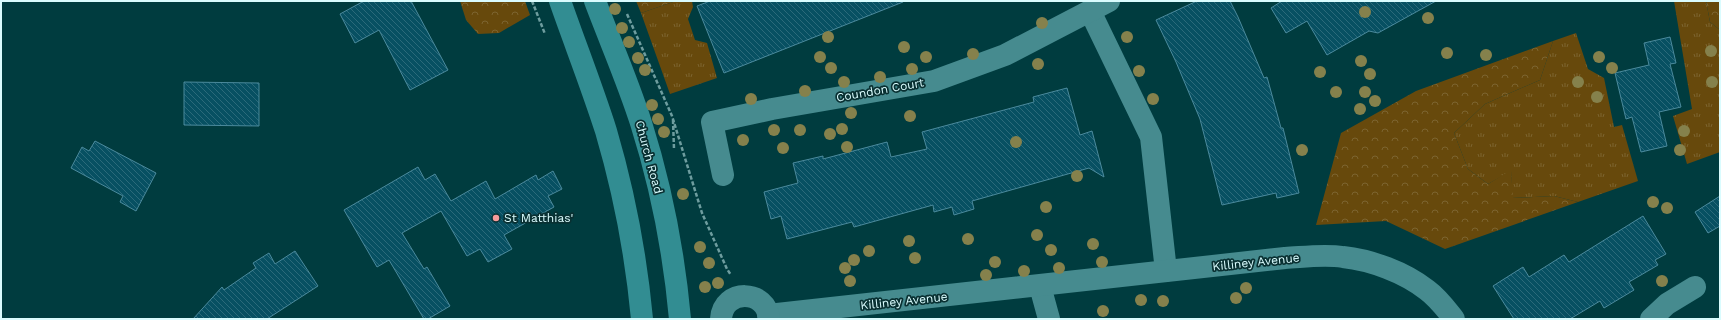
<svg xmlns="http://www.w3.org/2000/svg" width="1721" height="320" font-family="'Work Sans',sans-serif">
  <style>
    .grass { fill: url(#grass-tufts) }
    .forest { fill: url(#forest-crowns) }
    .building { fill: url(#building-back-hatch); stroke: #4b8a9d }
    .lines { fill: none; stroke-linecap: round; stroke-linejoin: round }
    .path { stroke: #6e9d9f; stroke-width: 2.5; stroke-dasharray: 4 2; stroke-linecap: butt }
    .minor { stroke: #468b8f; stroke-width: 22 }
    .secondary { stroke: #328d92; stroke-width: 22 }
    .tree { fill: #85814c }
    .poi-dot { fill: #f59b9b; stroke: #093032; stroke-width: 1.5 }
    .labels { text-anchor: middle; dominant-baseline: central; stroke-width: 3.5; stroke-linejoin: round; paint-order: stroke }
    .street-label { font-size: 12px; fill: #dafcfe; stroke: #093032 }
    .poi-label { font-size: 12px; fill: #dafcfe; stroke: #093032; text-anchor: start }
  </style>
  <defs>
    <pattern id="grass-tufts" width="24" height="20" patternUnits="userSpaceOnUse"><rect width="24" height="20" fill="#67490c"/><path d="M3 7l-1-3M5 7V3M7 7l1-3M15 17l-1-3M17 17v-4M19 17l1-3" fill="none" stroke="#7c6430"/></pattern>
    <pattern id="forest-crowns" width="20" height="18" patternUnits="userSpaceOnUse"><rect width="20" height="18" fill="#67490c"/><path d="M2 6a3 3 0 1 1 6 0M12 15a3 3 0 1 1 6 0" fill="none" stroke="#7c6430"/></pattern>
    <pattern id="building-back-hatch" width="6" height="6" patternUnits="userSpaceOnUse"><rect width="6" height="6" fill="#075062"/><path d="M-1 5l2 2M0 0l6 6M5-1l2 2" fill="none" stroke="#2b6a7a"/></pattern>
  </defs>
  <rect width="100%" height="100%" fill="#003c3f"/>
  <g class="grass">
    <polygon points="676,1 692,1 693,7 688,19 695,40 707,43 717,78 670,94 641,13"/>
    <polygon points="1674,1 1706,1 1710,22 1720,30 1720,152 1687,164 1673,116 1692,109"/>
    <polygon points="1576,33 1588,69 1604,78 1614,127 1622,125 1638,181 1578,202 1554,196 1512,198 1511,171 1488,184 1468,169 1454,133 1485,104 1540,80 1553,41"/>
  </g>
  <g class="forest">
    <polygon points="460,1 525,1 530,15 499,33 478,34 466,20"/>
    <polygon points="636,1 676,1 641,13"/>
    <polygon points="1706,1 1720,1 1720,30 1710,22"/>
    <polygon points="1553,41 1540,80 1485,104 1454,133 1468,169 1488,184 1511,170 1513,198 1554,196 1578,202 1445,249 1386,221 1316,225 1341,133 1416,91"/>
  </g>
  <g class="building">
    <polygon points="364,1 411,1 448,70 410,90 379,30 355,43 340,14"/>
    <polygon points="710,1 903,1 903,2 724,73 697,6"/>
    <polygon points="1197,1 1230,1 1238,17 1264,78 1267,77 1281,128 1283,128 1299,193 1277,198 1276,193 1222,205 1200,119 1176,62 1156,20"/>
    <polygon points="1282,1 1436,1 1378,33 1369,31 1327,55 1307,21 1286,33 1271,8"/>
    <polygon points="1670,37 1676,63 1670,64 1681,107 1659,112 1667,146 1641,152 1632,117 1626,119 1615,73 1649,65 1644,43"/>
    <polygon points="184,82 259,83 259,126 184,125"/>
    <polygon points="1067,88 1080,135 1092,131 1104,177 1089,168 972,201 974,209 954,215 952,207 934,212 933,205 854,227 852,222 787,239 781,216 771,219 764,192 798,183 793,163 823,156 823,159 887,142 891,157 927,149 922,132 1034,102 1033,97"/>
    <polygon points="95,141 156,173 136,211 120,202 123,196 71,168 82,147 89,151"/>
    <polygon points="418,167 425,180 435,174 451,201 486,181 495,199 536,175 538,180 553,171 562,189 548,196 554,207 504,235 512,249 488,262 480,249 467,256 441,211 402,233 424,269 427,267 450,306 428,319 424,319 389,260 377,267 344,210"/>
    <polygon points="1720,196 1720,226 1708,233 1695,212"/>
    <polygon points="1643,216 1666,254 1655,260 1658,265 1629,282 1634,290 1604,308 1600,301 1570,319 1514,319 1493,286 1523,267 1529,277 1564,255 1569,262"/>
    <polygon points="295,251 318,286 267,319 193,319 222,287 224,290 256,268 253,263 269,253 275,264"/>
  </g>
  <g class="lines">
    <g class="path">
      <polyline points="532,1 545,34"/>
      <polyline points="627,14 672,116 702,213 727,269 731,275"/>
      <polyline points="673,120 674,149"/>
    </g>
    <g class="minor">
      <polyline points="1090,11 1151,137 1166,271"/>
      <polyline points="723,175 712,122 772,109 934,81 1005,55 1109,1"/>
      <polyline points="1040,286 1049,319"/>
      <path d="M 768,315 L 1285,258 C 1304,257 1324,254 1343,257 C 1371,260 1404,272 1427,290 C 1438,298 1446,309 1454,319"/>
      <path d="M 721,319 C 723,288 767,289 769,319"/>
      <polyline points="1651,319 1667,304 1695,287"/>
    </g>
    <g class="secondary">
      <path d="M 560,1 C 575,44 592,87 606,131 C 624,192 636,255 642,319"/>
      <path d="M 595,1 C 610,41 628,82 641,123 C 661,186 674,253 680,319"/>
    </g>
  </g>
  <g class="tree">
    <circle cx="615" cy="9" r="6"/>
    <circle cx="1365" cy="12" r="6"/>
    <circle cx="1428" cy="18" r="6"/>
    <circle cx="1042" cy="23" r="6"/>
    <circle cx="622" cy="28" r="6"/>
    <circle cx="828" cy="37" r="6"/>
    <circle cx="1127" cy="37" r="6"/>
    <circle cx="629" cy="42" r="6"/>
    <circle cx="904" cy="47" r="6"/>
    <circle cx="1711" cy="51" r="6"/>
    <circle cx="1447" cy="53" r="6"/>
    <circle cx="973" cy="54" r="6"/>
    <circle cx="1486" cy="55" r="6"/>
    <circle cx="820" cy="57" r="6"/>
    <circle cx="926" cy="57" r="6"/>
    <circle cx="1599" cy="57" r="6"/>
    <circle cx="638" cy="58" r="6"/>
    <circle cx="1361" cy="61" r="6"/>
    <circle cx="1038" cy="64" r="6"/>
    <circle cx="831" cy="68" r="6"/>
    <circle cx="1612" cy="68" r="6"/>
    <circle cx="912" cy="69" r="6"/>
    <circle cx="645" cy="70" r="6"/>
    <circle cx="1139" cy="71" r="6"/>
    <circle cx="1320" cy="72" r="6"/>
    <circle cx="1370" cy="74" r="6"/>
    <circle cx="880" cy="77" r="6"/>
    <circle cx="844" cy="82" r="6"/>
    <circle cx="1578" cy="82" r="6"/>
    <circle cx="1712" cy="82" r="6"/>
    <circle cx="805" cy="91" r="6"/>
    <circle cx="1336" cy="92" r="6"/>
    <circle cx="1365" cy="92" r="6"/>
    <circle cx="1597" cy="97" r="6"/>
    <circle cx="751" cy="99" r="6"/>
    <circle cx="1153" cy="99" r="6"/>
    <circle cx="1375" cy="101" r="6"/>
    <circle cx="652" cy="105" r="6"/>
    <circle cx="1360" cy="109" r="6"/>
    <circle cx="851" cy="113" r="6"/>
    <circle cx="910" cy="116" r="6"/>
    <circle cx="658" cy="119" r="6"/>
    <circle cx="842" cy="129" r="6"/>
    <circle cx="774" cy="130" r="6"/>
    <circle cx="800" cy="130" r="6"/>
    <circle cx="1684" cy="131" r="6"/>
    <circle cx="664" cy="132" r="6"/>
    <circle cx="830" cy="134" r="6"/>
    <circle cx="743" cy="140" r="6"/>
    <circle cx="1016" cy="142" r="6"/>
    <circle cx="847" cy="147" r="6"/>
    <circle cx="783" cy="148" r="6"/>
    <circle cx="1302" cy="150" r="6"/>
    <circle cx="1680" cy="150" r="6"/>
    <circle cx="1077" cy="176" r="6"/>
    <circle cx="683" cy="194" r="6"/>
    <circle cx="1653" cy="202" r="6"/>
    <circle cx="1046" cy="207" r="6"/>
    <circle cx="1667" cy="208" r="6"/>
    <circle cx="1037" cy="235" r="6"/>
    <circle cx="968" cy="239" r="6"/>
    <circle cx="909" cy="241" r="6"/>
    <circle cx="1093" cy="244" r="6"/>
    <circle cx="700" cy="247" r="6"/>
    <circle cx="1051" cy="250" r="6"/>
    <circle cx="869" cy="251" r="6"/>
    <circle cx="915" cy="258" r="6"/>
    <circle cx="854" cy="260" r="6"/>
    <circle cx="995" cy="262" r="6"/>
    <circle cx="1102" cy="262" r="6"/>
    <circle cx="709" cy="263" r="6"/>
    <circle cx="845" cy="268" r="6"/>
    <circle cx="1059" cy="268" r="6"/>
    <circle cx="1024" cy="271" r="6"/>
    <circle cx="986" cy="275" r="6"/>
    <circle cx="850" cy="281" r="6"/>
    <circle cx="1662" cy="281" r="6"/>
    <circle cx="718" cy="283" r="6"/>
    <circle cx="705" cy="287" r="6"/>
    <circle cx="1246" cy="288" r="6"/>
    <circle cx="1236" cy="298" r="6"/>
    <circle cx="1141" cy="300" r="6"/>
    <circle cx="1163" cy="301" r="6"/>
    <circle cx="1103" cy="311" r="6"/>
  </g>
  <circle class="poi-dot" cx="496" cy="218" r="4"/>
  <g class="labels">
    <g class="street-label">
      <text transform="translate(880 90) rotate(-10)">Coundon Court</text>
      <text transform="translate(649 157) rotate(75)">Church Road</text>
      <text transform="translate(1256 262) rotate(-6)">Killiney Avenue</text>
      <text transform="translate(904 301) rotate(-6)">Killiney Avenue</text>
    </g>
    <g class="poi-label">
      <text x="504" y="218">St Matthias'</text>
    </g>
  </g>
  <rect width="1721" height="320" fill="none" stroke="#dafcfe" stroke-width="4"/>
</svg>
